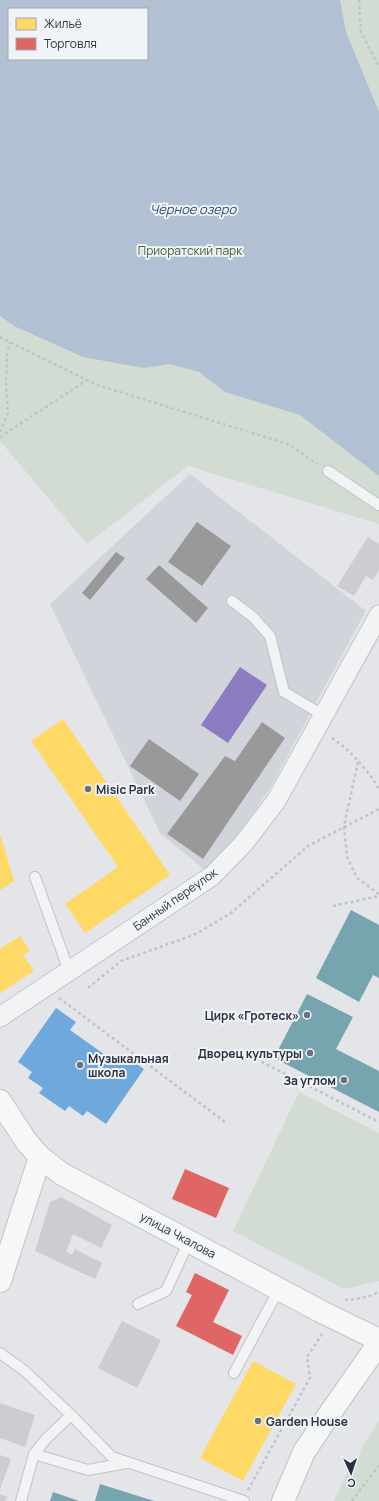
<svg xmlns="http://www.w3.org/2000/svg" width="379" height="1501" font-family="Manrope,sans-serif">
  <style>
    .built { fill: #d1d5db }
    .green { fill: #d3dcd3; fill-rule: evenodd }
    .water { fill: #b1c1d3; fill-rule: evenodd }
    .homes { fill: #ffd966 }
    .shops { fill: #e06666 }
    .offices { fill: #8e7cc3 }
    .schools { fill: #6fa8dc }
    .public { fill: #76a5af }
    .industry { fill: #999 }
    .building { fill: #cccdd0 }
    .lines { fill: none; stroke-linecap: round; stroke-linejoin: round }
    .lane-casing { stroke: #c1c3c6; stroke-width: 12 }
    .street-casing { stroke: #c1c3c6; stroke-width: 21 }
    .secondary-casing { stroke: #c1c3c6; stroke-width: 24 }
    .primary-casing { stroke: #c0c2c6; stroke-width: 24 }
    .path { stroke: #c2c3c8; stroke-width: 2.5; stroke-dasharray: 3 3; stroke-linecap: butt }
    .lane { stroke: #f2f3f5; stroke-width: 10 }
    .street { stroke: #f2f3f5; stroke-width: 19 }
    .secondary { stroke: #f6f7f7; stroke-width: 22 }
    .primary { stroke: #f6f7f7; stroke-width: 22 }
    .poi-dot { fill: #6a717c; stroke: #f1f4f7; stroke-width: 1.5 }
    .labels { text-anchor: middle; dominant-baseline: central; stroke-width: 4; stroke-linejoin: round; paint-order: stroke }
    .park-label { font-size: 12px; fill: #3d5e36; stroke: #f1f4f7 }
    .poi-label { font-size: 12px; font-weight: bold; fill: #293242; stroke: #f1f4f7; text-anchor: start }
    .street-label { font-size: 12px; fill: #293242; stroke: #f1f4f7 }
    .water-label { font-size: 13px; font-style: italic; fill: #334f77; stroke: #f1f4f7 }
  </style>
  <rect width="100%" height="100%" fill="#e3e5e8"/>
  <polygon class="built" points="190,474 366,611 270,788 212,876 160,833 50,604"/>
  <g class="green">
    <path d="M 0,0 L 379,0 L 379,524 L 188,466 L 87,544 L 0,441 ZM 9,9 L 147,9 L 147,59 L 9,59 Z"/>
    <polygon points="299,1092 379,1133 379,1281 344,1289 233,1231"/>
    <polygon points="379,1420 379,1501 334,1501 347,1473"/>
  </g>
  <path class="water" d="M 0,0 L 340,0 L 346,32 L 379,112 L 379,476 L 300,415 L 225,392 L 199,372 L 170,364 L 144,368 L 83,357 L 14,326 L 0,316 ZM 9,9 L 147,9 L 147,59 L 9,59 Z"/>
  <g class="homes">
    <polygon points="63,719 170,875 85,933 65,904 118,867 31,741"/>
    <polygon points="0,834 14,881 0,890"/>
    <polygon points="20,936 30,951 23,955 34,971 0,993 0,949"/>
    <polygon points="253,1361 296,1384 243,1481 200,1458"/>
  </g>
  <g class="shops">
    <polygon points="185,1169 229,1188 216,1218 172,1199"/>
    <polygon points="195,1273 229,1290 213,1322 242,1336 233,1355 176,1326 192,1295 186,1292"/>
  </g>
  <polygon class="offices" points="240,667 267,685 228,743 201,725"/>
  <polygon class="schools" points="56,1008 76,1022 70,1030 118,1064 124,1055 144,1069 106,1124 87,1111 83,1116 69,1106 65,1111 39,1093 43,1088 28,1078 32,1072 18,1062"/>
  <g class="public">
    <polygon points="351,910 379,925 379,978 373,975 359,1002 316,978"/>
    <polygon points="307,994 353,1017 336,1049 379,1071 379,1112 274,1058"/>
    <polygon points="100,1484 154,1501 95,1501"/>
    <polygon points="53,1492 79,1501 50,1501"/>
  </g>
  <g class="industry">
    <polygon points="197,522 231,546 202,586 168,562"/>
    <polygon points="116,552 125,558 90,600 82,593"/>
    <polygon points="159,565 208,608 196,623 146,579"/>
    <polygon points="262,722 285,738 203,859 167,834 225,756 235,761"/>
    <polygon points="149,739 199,774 180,801 130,766"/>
  </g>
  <g class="building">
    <polygon points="368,537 379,544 379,570 373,580 366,576 354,596 337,586"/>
    <polygon points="61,1197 112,1225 101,1248 73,1234 66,1251 72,1255 75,1249 102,1263 95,1279 35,1251 50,1202"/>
    <polygon points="122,1321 161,1340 137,1388 98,1368"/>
    <polygon points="0,1403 35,1415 25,1447 0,1438"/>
    <polygon points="0,1455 11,1459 0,1489"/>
    <polygon points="0,1494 7,1497 5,1501 0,1501"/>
  </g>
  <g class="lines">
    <defs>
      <g id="lane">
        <polyline points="328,471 379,505"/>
        <polyline points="232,601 253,617 270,636 284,692 323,715"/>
        <polyline points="35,877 69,971"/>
        <polyline points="138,1304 166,1291 189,1241"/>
        <polyline points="0,1353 25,1371 71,1415 112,1457 244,1501"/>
        <polyline points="234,1373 279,1289"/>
        <polyline points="34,1454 88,1470 127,1463"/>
        <polyline points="21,1501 34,1454 46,1439 71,1415"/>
      </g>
      <polyline id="street" points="0,1017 212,876 244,843 276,801 379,615"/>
      <g id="secondary">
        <polyline points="0,1101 26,1141 40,1157 62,1174 320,1311 379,1340"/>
        <polyline points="0,1281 40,1157"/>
      </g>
      <polyline id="primary" points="283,1501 304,1452 328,1416 379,1343"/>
    </defs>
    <use href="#lane" class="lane-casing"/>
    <use href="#street" class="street-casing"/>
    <use href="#secondary" class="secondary-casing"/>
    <use href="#primary" class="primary-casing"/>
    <g class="path">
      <polyline points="359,0 361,32 379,67"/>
      <polyline points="0,337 97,385 288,444 317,464"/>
      <polyline points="0,432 8,413 6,384 7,355 10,342"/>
      <polyline points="0,437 87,380"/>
      <path d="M 332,738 C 349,749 369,771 379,789"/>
      <polyline points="358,762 344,826 347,857 357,878 379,894"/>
      <polyline points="333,906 379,896"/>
      <polyline points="88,988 121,961 196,934 231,913 308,846 379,809"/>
      <polyline points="59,998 225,1122"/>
      <polyline points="256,1059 379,1122"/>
      <path d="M 345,1300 C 356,1299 370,1298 379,1291"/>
      <polyline points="248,1490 310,1378 307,1357 323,1333"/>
      <polyline points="352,1501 379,1465"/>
    </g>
    <use href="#lane" class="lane"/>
    <use href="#street" class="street"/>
    <use href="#secondary" class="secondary"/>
    <use href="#primary" class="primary"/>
  </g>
  <g class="poi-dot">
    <circle cx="88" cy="789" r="4"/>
    <circle cx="307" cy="1015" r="4"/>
    <circle cx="310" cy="1053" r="4"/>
    <circle cx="80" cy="1065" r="4"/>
    <circle cx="344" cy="1080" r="4"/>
    <circle cx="258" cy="1421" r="4"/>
  </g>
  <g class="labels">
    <g class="park-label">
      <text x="190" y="250">Приоратский парк</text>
    </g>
    <g class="poi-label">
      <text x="96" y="789">Misic Park</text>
      <text x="299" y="1015" text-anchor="end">Цирк «Гротеск»</text>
      <text x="302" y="1053" text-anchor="end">Дворец культуры</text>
      <text x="88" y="1058">Музыкальная<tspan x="88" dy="14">школа</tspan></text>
      <text x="336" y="1080" text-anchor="end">За углом</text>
      <text x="266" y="1421">Garden House</text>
    </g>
    <g class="street-label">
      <text transform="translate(175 899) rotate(-35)">Банный переулок</text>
      <text transform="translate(178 1235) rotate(28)">улица Чкалова</text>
    </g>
    <g class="water-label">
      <text x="193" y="209">Чёрное озеро</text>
    </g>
  </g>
  <rect x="8" y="8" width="140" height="52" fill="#f1f4f7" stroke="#a1a6af"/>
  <rect x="16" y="18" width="20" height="12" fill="#ffd966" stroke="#a1a6af"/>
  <text x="44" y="28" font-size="12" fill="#293242">Жильё</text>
  <rect x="16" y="38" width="20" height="12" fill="#e06666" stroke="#a1a6af"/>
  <text x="44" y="48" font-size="12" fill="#293242">Торговля</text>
  <g transform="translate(351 1473) rotate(177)" stroke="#f1f4f7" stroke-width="3" paint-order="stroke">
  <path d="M0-3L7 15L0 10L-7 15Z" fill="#293242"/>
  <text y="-6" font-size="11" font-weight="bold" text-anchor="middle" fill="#293242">С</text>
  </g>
</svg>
